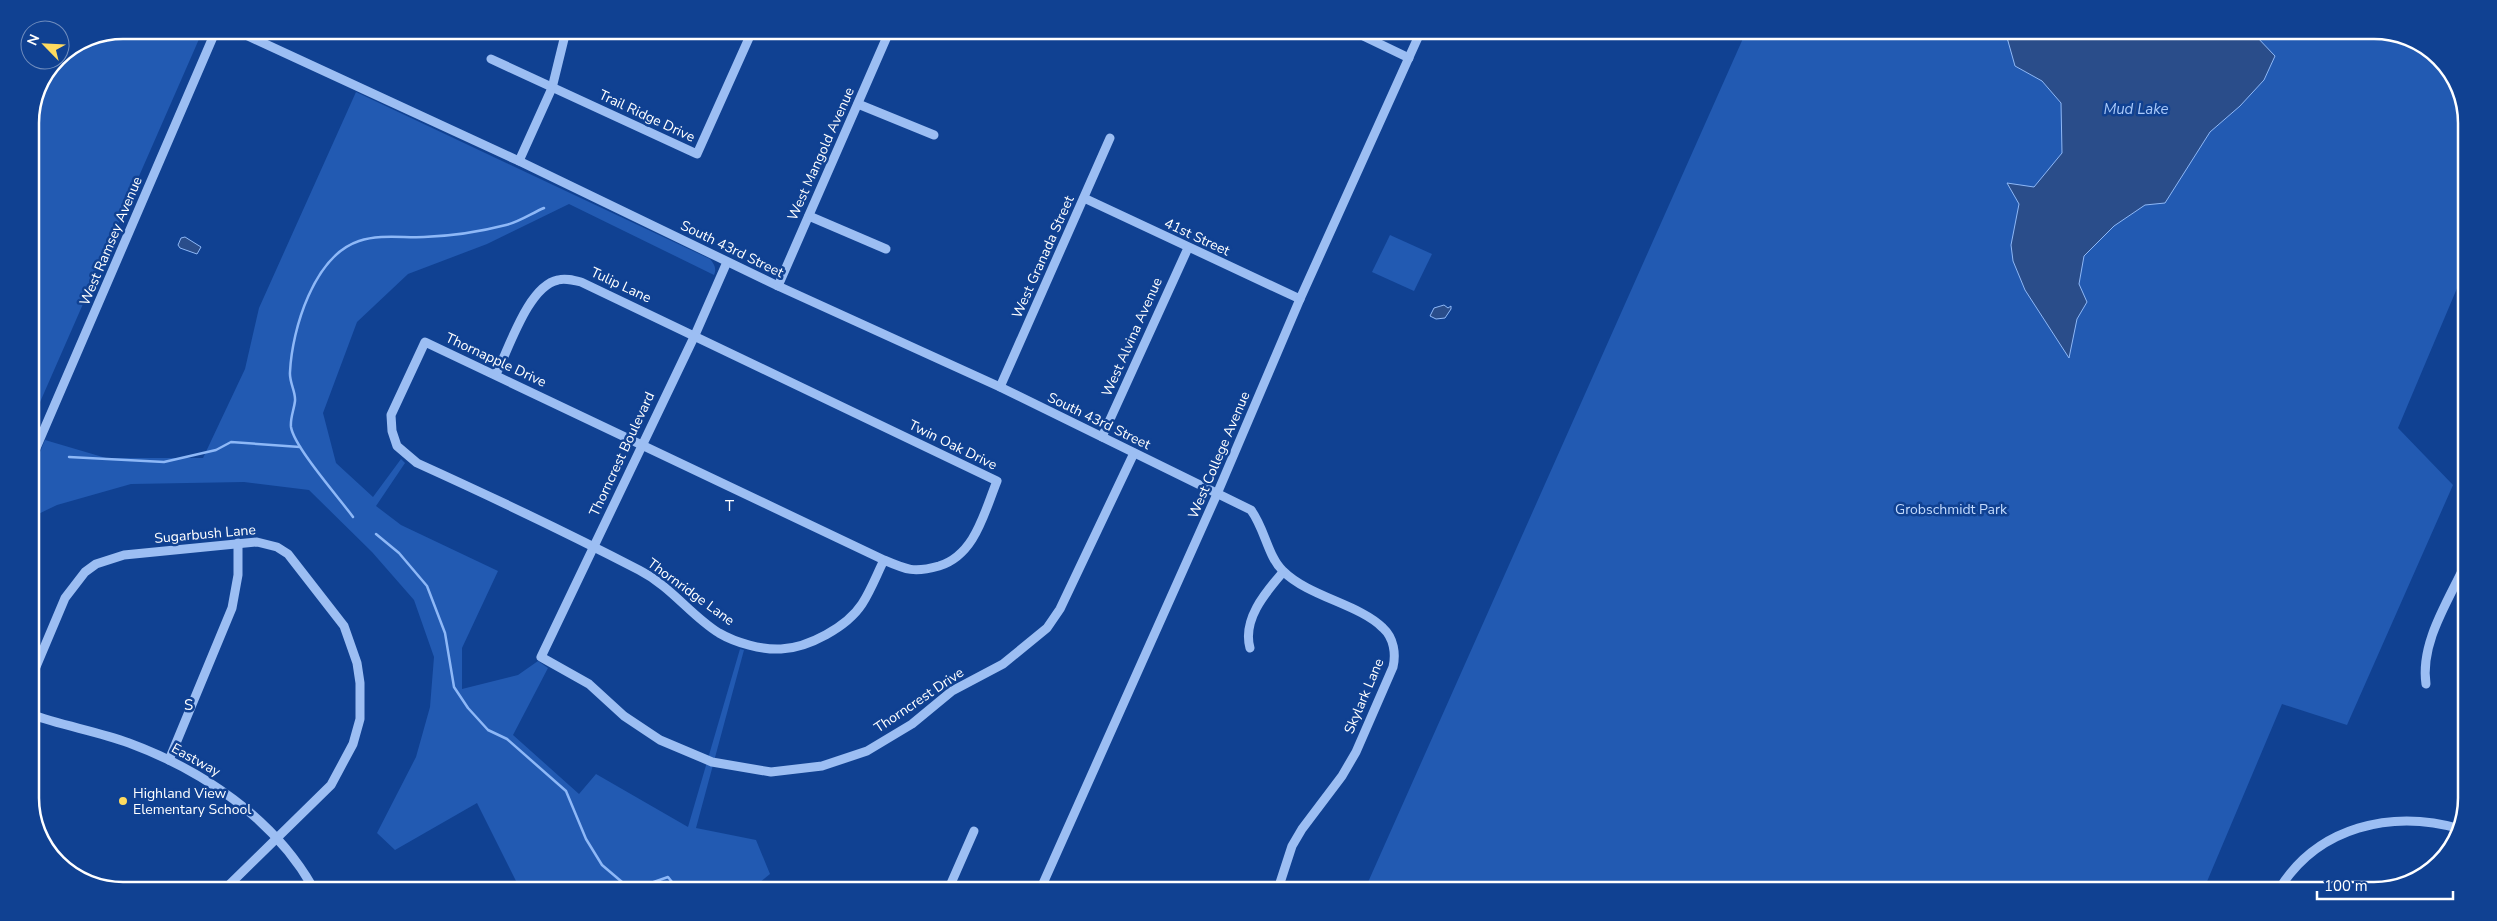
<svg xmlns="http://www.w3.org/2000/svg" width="2497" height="921" font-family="'Nunito Sans',sans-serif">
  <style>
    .green { fill: #225ab2 }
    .water { fill: #2a4d8a; stroke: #8eb8f7 }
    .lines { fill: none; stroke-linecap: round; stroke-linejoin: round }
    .stream { stroke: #8eb8f7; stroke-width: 2.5 }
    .minor { stroke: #9cbef3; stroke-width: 9 }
    .poi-dot { fill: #ffdb5f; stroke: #104192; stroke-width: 2 }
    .labels { text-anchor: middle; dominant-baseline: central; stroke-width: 5; stroke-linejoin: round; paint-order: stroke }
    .street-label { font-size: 14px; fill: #fff; stroke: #104192 }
    .park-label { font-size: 14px; fill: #c4dbfd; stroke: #104192 }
    .poi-label { font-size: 14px; fill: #fff; stroke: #104192; text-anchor: start }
    .water-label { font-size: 15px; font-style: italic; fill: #a9c9fa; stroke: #104192 }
    .neighbourhood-label { font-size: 15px; letter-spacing: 1px; fill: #fff; stroke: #104192 }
    .rim { fill: none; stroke: #fff; stroke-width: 2.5 }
  </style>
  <rect width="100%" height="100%" fill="#104192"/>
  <g class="green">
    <polygon points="123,30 203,30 30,425 30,117 56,60 60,60 60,55 88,37"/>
    <polygon points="1745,34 2404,35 2448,66 2467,117 2466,267 2398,428 2453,485 2347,725 2282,704 2203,891 1365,889"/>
    <path d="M 356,92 L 710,259 C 714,264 717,268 714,275 L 569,204 L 487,244 L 408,274 L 357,322 L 323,413 L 336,463 L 373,497 L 401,459 L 405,463 L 376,506 L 401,525 L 498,571 L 462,648 L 462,689 L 518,675 L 538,661 L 548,668 L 513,735 L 579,794 L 596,774 L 688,827 L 740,649 L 744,650 L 696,828 L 756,840 L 770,874 L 754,887 L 514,887 L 516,881 L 477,803 L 395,850 L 377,833 L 416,757 L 430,707 L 434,657 L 414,600 L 372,552 L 309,490 L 244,482 L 131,484 L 57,505 L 30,518 L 30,476 L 45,440 L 106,458 L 203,458 L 245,369 L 259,308 Z"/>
    <polygon points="1390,235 1432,254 1414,291 1372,272"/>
  </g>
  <g class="water">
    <polygon points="2006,34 2255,35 2275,56 2264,80 2240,106 2210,132 2165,203 2145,205 2114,226 2084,256 2079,284 2087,302 2077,319 2069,358 2025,290 2013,261 2011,245 2019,204 2007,183 2034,187 2062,153 2061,103 2042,81 2015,66"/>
    <polygon points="185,237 201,247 197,254 180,248 178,245 181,238"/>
    <polygon points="1444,305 1448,308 1451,306 1451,309 1445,318 1436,319 1430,316 1434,308"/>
  </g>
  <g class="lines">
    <g class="stream">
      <polyline points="69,457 164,462 216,450 231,442 300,447"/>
      <path d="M 353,517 C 340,499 294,447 291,427 C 290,418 294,410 295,401 C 296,392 289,382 290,372 C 292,329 314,256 359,241 C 380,234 403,238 424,237 C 451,236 479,232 506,225 C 519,222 532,213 544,208"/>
      <polyline points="376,534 399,553 427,586 445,633 454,687 468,708 488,730 507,739 566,791 586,839 602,865 622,882 648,884 668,877 676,887"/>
    </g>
    <g class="minor">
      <path d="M 235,30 L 519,161 L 778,286 L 1000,387 L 1251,510 C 1265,529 1268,557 1283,571 C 1309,597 1359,604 1383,628 C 1394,638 1396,654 1393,667 L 1356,752 L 1342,776 L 1302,829 L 1292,846 L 1278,889"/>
      <polyline points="1357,33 1409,58"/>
      <polyline points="491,59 697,154 749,38 735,31"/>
      <polyline points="858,104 934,135"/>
      <polyline points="519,161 552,88 566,31"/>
      <polyline points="1084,198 1300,299"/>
      <polyline points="809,216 886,249"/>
      <polyline points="727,262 695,335 541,657 589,684 624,716 660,740 712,762 771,772 822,766 867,751 912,724 952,691 1003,664 1047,628 1060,609 1134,453"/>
      <polyline points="778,286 889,32"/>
      <path d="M 496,374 C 509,349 528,286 558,280 C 565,278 573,280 581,282 L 997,481 C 984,513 975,555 939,566 C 914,573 907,570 884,560 L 425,342 L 391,415 L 392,431 L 397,446 L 417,463 C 492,497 566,532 639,570 C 672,587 690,615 719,633 C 736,643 762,650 781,649 C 808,648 847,627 862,604 C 871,590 877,574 884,560"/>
      <polyline points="1000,387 1110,138"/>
      <polyline points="1102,437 1188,248"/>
      <polyline points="30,462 216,30"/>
      <path d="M 1250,648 C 1242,619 1266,592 1283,572"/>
      <polyline points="30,681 65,598 85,572 96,564 124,555 257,542 277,547 288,554 344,626 357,663 360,683 360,719 353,744 331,785 228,886"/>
      <path d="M 2426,684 C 2420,644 2447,603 2464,567"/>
      <path d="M 30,714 C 63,726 97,731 129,743 C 202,770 273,818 312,886"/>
      <polyline points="169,760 232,608 238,575 238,543"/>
      <polyline points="949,888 974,831"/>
      <polyline points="1041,888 1217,494 1300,299 1420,33"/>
      <path d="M 2278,891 C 2317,826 2392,809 2461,829"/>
    </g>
  </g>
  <circle class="poi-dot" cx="123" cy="801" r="5"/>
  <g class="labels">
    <g class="street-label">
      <text transform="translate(647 116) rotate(25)">Trail Ridge Drive</text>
      <text transform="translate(821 154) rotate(-66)">West Mangold Avenue</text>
      <text transform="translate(1197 237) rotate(25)">41st Street</text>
      <text transform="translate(111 241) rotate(-67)">West Ramsey Avenue</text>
      <text transform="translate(732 249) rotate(26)">South 43rd Street</text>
      <text transform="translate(1043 257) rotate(-66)">West Granada Street</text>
      <text transform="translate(621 285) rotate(25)">Tulip Lane</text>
      <text transform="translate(1132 337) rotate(-66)">West Alvina Avenue</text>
      <text transform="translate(496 360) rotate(25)">Thornapple Drive</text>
      <text transform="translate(1099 421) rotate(26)">South 43rd Street</text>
      <text transform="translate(953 445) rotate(26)">Twin Oak Drive</text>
      <text transform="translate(622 454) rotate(-65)">Thorncrest Boulevard</text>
      <text transform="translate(1219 455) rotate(-67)">West College Avenue</text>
      <text transform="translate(205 534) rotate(-5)">Sugarbush Lane</text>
      <text transform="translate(691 592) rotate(36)">Thornridge Lane</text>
      <text transform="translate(1364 696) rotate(-67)">Skylark Lane</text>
      <text transform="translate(919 700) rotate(-34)">Thorncrest Drive</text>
      <text transform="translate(196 760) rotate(29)">Eastway</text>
    </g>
    <g class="park-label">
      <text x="1951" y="509">Grobschmidt Park</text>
    </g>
    <g class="poi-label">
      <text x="133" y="793">Highland View<tspan x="133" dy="16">Elementary School</tspan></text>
    </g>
    <g class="water-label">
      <text x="2136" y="109">Mud Lake</text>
    </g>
    <g class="neighbourhood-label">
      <text x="730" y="506">T</text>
      <text x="189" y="705">S</text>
    </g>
  </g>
  <path d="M0 0H2497V921H0ZM123 39H2374A84 84 0 0 1 2458 123V798A84 84 0 0 1 2374 882H123A84 84 0 0 1 39 798V123A84 84 0 0 1 123 39Z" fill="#104192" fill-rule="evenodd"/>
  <path class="rim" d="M123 39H2374A84 84 0 0 1 2458 123V798A84 84 0 0 1 2374 882H123A84 84 0 0 1 39 798V123A84 84 0 0 1 123 39Z"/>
  <g transform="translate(45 45) rotate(294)"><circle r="24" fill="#104192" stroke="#708dbe"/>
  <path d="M0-4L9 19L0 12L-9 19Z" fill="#ffdb5f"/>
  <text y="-8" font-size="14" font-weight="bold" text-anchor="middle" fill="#ffffff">N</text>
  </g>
  <path d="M2317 891v8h136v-8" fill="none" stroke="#ffffff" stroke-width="2.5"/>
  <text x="2324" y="891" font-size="15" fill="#ffffff" stroke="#104192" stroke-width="4" paint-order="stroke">100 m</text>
</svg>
